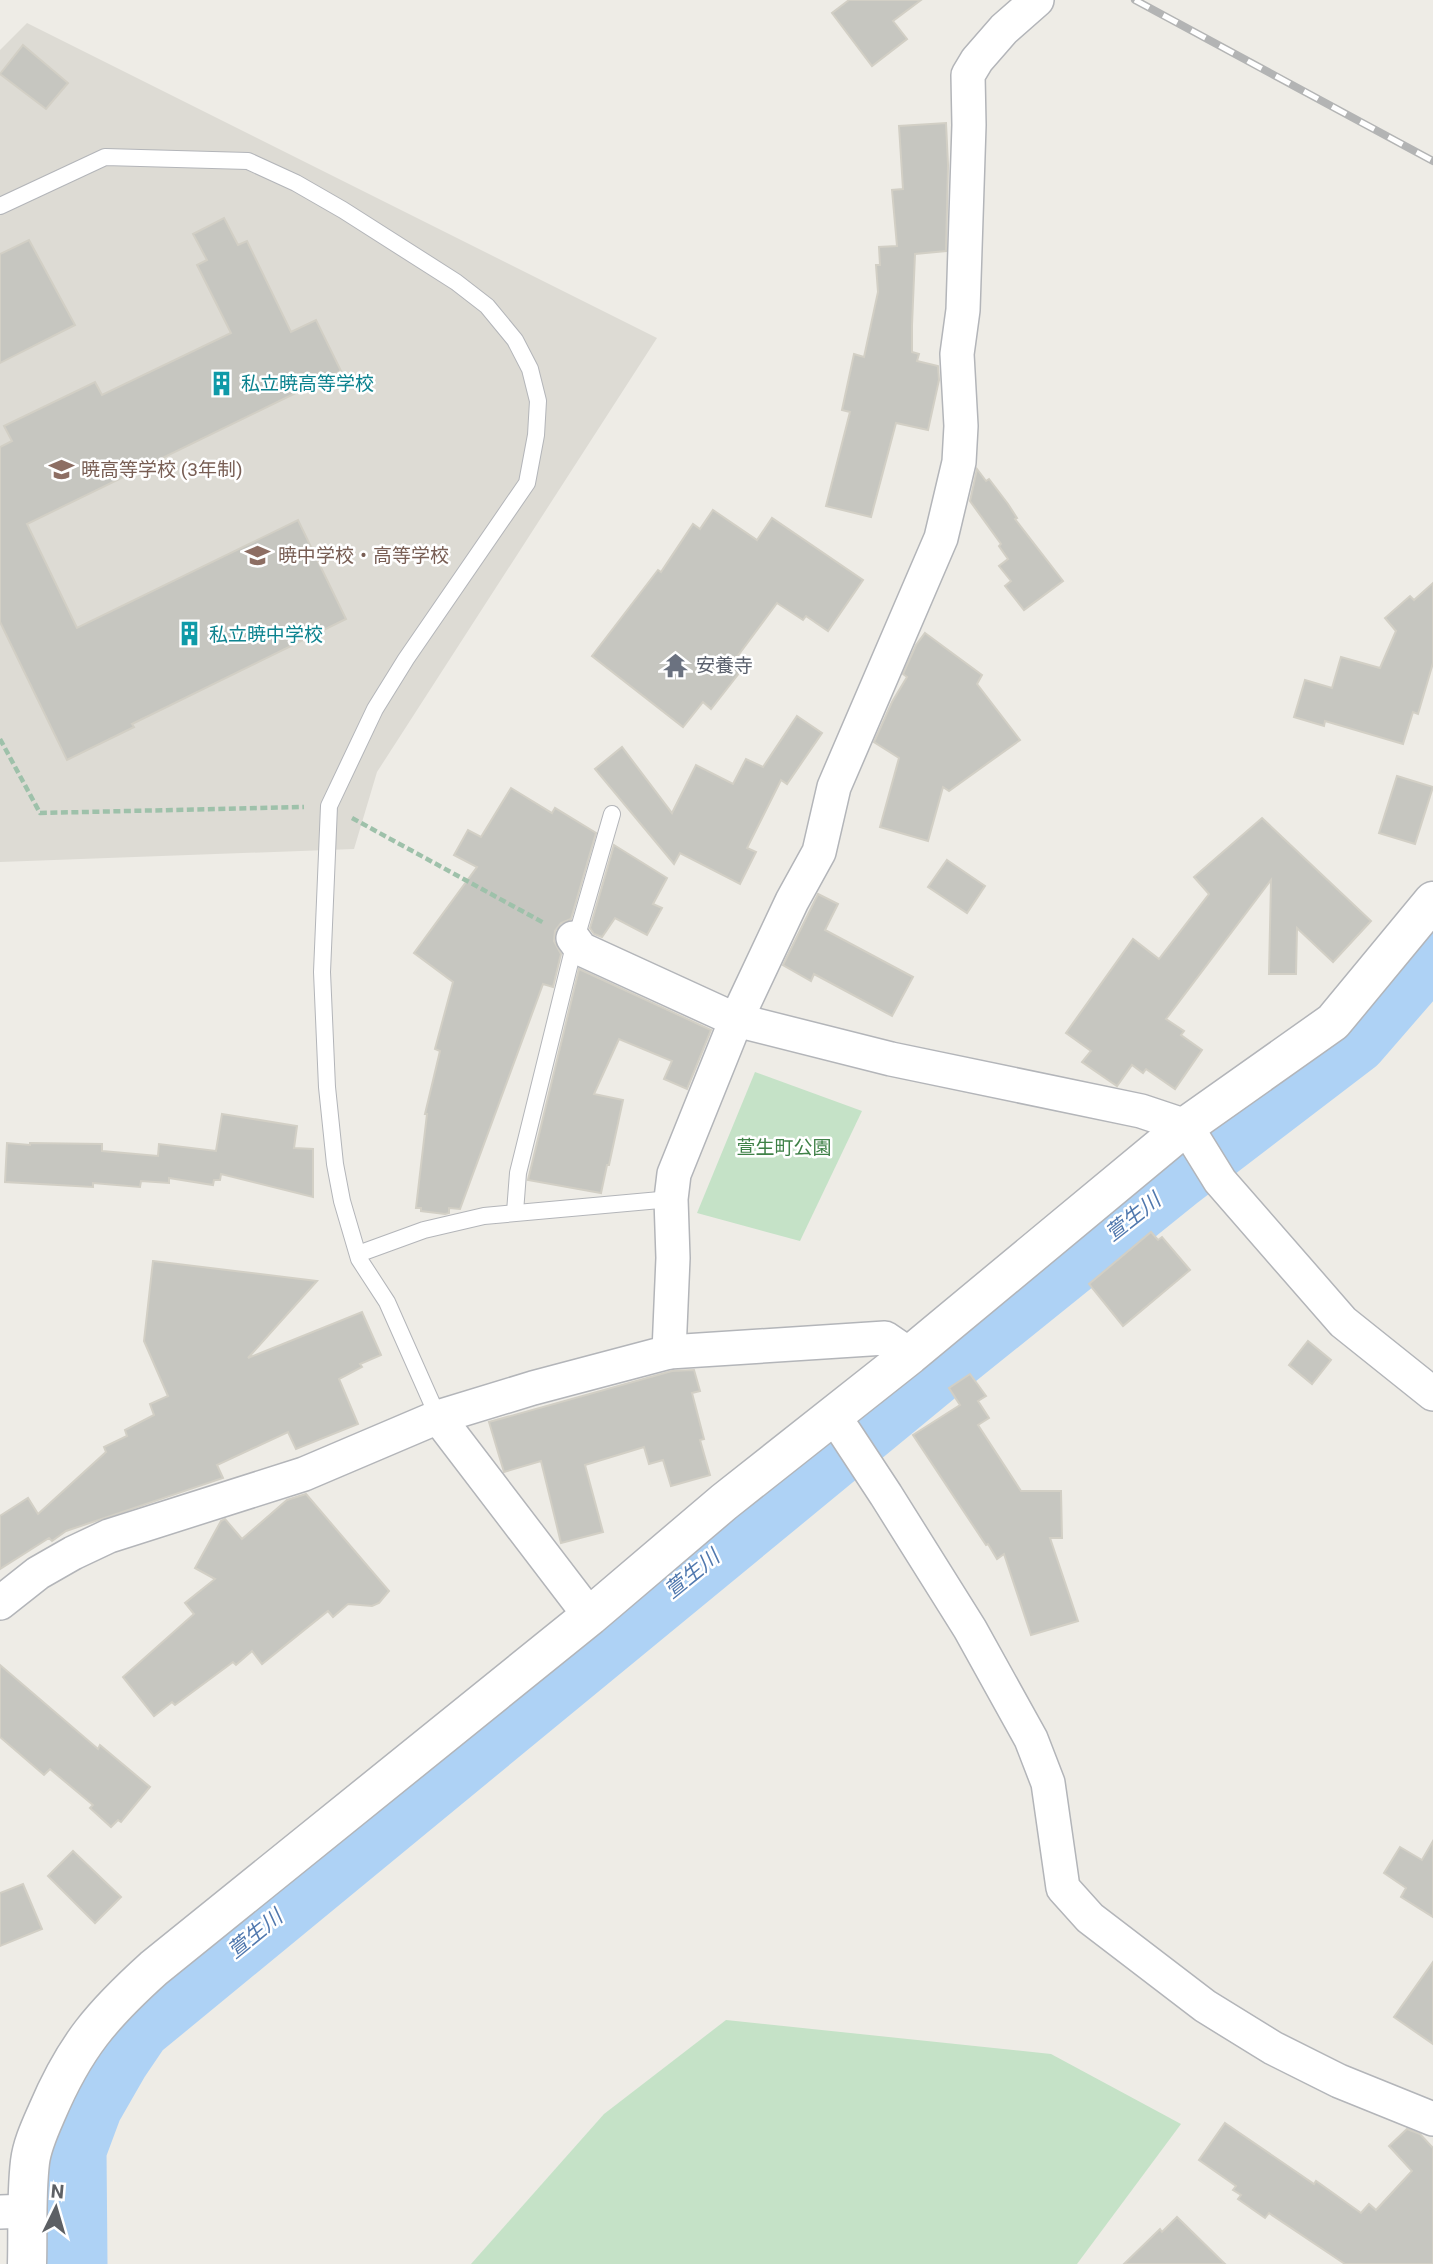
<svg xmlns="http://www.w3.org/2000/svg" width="1433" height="2264" font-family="Roboto,'Noto Sans JP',sans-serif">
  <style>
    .education { fill: #dddbd4 }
    .green { fill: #c5e2c7 }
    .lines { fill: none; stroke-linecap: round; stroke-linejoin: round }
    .river { stroke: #aed2f5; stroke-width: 63 }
    .building { fill: #c6c6c0; stroke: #d2cfc5; stroke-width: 2 }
    .service-casing { stroke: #b3b5b9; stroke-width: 18 }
    .minor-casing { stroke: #b3b5b9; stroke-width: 36 }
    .tertiary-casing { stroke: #b3b5b9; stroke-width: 41 }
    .path { stroke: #9ec1aa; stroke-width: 4.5; stroke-dasharray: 7 3.5; stroke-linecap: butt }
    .service { stroke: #fff; stroke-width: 16 }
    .minor { stroke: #fff; stroke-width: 33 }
    .tertiary { stroke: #fff; stroke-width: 38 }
    .rail-casing { stroke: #b3b4b4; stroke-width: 8 }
    .rail { stroke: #fff; stroke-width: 5; stroke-dasharray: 16; stroke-linecap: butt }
    .labels { text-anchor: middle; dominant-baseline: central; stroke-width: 5; stroke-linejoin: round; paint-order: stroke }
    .culture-label { font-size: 19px; fill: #0d838f; stroke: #fff; text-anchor: start }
    .education-label { font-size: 19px; fill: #785e54; stroke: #fff; text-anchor: start }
    .worship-label { font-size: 19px; fill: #5b616d; stroke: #fff; text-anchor: start }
    .park-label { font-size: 19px; fill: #3f8147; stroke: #fff }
    .water-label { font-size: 21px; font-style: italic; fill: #5078ae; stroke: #fff }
  </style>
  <rect width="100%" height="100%" fill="#eeece6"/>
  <polygon class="education" points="27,23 657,338 377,772 354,849 0,862 0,50"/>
  <g class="green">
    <polygon points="755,1072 862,1111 800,1241 697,1213"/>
    <polygon points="726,2020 1051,2054 1181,2124 1077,2264 471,2264 604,2114"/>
  </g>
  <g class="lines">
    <polyline class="river" points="76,2264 75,2150 91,2107 118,2060 139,2029 947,1364 1178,1178 1356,1042 1433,953"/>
  </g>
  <g class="building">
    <polygon points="849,0 921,0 893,21 907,39 872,66 832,13"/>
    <polygon points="23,45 68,83 46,109 0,74"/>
    <polygon points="946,123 948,165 946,251 915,254 912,325 912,352 919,354 917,361 938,366 939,380 928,430 896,423 871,517 826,506 850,412 842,410 854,354 864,357 878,292 876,265 880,265 879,247 897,246 892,190 903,189 899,126"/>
    <polygon points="224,218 238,245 247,241 291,332 316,320 341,371 27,524 77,628 298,520 346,619 132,724 134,727 67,760 0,622 0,447 12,441 4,426 95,382 102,395 231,333 197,265 207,260 193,234"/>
    <polygon points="29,240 75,325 0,363 0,254"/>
    <polygon points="977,469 986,481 989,479 1008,504 1017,518 1015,519 1063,581 1024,610 1005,586 1011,581 999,566 1008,559 999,546 1001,544 970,501"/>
    <polygon points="713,510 757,540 772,518 863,580 828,631 806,616 803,620 777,603 731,665 740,672 711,709 703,702 683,727 592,656 658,570 661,572 693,524 700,529"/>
    <polygon points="1433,583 1433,663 1418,714 1413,712 1403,744 1325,721 1324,726 1294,717 1305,680 1332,688 1341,657 1380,668 1396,631 1385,618 1410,596 1414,600"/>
    <polygon points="925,633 982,675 977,684 1020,740 949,791 943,787 928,841 880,827 899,758 874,742 892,702 907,677 903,674 916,645"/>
    <polygon points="797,716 822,733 787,784 781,780 747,848 756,852 740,884 680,853 674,864 595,769 622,747 672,813 696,765 733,784 746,759 763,767"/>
    <polygon points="1397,776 1433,787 1415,844 1379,833"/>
    <polygon points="511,788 552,813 555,808 596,833 571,919 561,923 555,931 554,941 561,954 553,987 543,984 460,1209 449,1208 449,1213 445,1214 421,1211 421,1208 416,1208 427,1114 425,1114 440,1051 435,1049 453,982 414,953 477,867 454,855 468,830 481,837"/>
    <polygon points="1262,818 1371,921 1333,962 1297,928 1296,974 1269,974 1271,880 1166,1019 1184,1031 1181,1035 1202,1050 1175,1089 1146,1069 1143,1073 1132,1065 1117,1086 1082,1062 1091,1051 1066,1033 1133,939 1159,959 1209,894 1194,877"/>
    <polygon points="614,845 667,878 653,904 662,908 647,935 615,918 602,937 594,934 590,928"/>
    <polygon points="947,860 985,886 967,913 928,887"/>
    <polygon points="818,894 838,904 825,930 913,977 892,1016 814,974 811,981 783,965"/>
    <polygon points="579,969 711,1030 687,1089 664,1079 672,1061 619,1039 594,1094 623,1100 609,1165 607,1165 601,1193 528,1180"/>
    <polygon points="222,1114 297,1126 294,1148 313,1149 313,1197 221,1174 220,1180 214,1180 213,1185 169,1178 169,1183 141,1181 140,1187 93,1183 93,1187 5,1182 7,1143 30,1145 30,1143 102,1144 102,1151 158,1156 159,1144 216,1151"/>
    <polygon points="1151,1232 1158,1240 1162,1237 1190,1270 1123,1326 1089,1284"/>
    <polygon points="153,1261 317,1281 248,1358 362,1312 381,1355 360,1364 362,1367 339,1379 358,1424 296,1449 288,1432 217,1465 223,1478 66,1531 52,1541 49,1538 0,1569 0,1516 28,1498 38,1514 106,1452 104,1447 127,1436 125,1430 154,1415 150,1404 168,1396 144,1341"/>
    <polygon points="1308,1341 1331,1360 1312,1384 1289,1365"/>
    <polygon points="694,1370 700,1391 692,1393 704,1439 700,1440 710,1475 671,1486 663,1460 649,1464 644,1447 585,1465 603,1532 561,1543 541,1461 504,1472 489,1422 672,1371"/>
    <polygon points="970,1374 986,1396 978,1401 989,1418 978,1425 1021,1491 1061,1491 1062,1538 1050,1538 1078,1621 1031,1635 1004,1554 997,1559 988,1544 986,1545 913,1435 960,1405 949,1388"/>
    <polygon points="306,1494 389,1591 379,1603 372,1606 348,1604 333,1617 328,1611 262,1664 252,1651 236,1665 233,1662 175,1705 172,1702 154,1716 123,1677 194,1614 185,1603 215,1579 195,1568 221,1521 225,1519 242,1539 287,1500"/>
    <polygon points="0,1665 98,1749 100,1745 150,1787 121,1822 118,1820 111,1827 90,1808 93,1805 50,1769 44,1775 0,1737"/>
    <polygon points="1433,1841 1433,1917 1401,1897 1406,1888 1384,1873 1400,1847 1422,1860"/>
    <polygon points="73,1851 121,1897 95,1923 48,1876"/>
    <polygon points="23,1884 42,1929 0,1946 0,1893"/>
    <polygon points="1433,1962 1433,2044 1394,2017"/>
    <polygon points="1225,2123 1314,2184 1316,2181 1361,2213 1369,2204 1376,2210 1412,2171 1389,2146 1407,2129 1420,2134 1433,2148 1433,2264 1345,2264 1269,2213 1265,2218 1238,2199 1241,2195 1233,2190 1236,2186 1199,2160"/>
    <polygon points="1177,2217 1225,2264 1124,2264 1160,2229 1162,2232"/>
  </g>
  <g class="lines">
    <defs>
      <g id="service">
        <polyline points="0,206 105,157 248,161 296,183 343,210 456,282 487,306 515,340 530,369 538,401 536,435 527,483 406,659 375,709 329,806 322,972 327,1087 335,1164 342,1201 359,1259 387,1302 438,1417"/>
        <polyline points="515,1212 518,1173 575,942 612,814"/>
        <polyline points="358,1254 424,1230 484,1216 671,1199"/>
      </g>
      <g id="minor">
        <polyline points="573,938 581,949 736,1020 891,1059 1141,1111 1186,1126 1220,1181 1343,1322 1433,1394"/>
        <polyline points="669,1352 885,1338 910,1355"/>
        <polyline points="834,1416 886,1495 970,1629 1031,1739 1048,1783 1063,1888 1090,1918 1205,2006 1273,2048 1339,2081 1433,2119"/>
        <polyline points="438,1417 590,1616"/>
        <polyline points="0,1603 38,1573 73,1553 109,1536 304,1474 438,1417 533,1388 669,1352 673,1258 671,1199 674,1174 736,1020 792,901 819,852 834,787 941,538 959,462 961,426 957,354 963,310 969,125 968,75 977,60 1004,29 1037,0"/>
        <polyline points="0,2212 28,2211"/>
      </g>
      <path id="tertiary" d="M 27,2264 C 28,2230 26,2196 30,2162 C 32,2145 40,2128 47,2112 C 75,2046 102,2015 154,1968 L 590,1616 L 724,1502 L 910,1355 L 1186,1126 L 1333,1022 L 1433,901"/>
    </defs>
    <use href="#service" class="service-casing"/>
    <use href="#minor" class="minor-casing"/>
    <use href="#tertiary" class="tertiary-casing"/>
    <g class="path">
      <polyline points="0,739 40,813 304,807"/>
      <polyline points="352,818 544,923"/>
    </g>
    <use href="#service" class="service"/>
    <use href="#minor" class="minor"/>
    <use href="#tertiary" class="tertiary"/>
    <defs>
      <polyline id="rail" points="1135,0 1433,161"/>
    </defs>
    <use href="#rail" class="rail-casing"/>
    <use href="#rail" class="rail"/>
  </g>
  <defs>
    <symbol id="building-bare" viewBox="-9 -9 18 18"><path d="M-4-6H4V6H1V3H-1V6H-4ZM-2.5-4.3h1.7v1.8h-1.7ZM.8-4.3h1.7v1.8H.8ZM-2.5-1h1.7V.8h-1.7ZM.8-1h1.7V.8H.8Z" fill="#0f9aa8" stroke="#fff" stroke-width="2.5" paint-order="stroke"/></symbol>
    <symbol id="school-bare" viewBox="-9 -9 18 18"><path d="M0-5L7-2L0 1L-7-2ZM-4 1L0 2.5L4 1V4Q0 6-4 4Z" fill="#8d6e63" stroke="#fff" stroke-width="2.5" paint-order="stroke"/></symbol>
    <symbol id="temple-bare" viewBox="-9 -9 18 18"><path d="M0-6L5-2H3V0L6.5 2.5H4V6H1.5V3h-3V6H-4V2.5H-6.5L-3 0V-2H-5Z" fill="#6b7280" stroke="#fff" stroke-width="2.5" paint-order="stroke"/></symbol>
  </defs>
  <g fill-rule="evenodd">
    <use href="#building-bare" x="204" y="366" width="35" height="35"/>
    <use href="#school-bare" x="44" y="452" width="35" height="35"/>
    <use href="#school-bare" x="240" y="538" width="35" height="35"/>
    <use href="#building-bare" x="172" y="616" width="35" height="35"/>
    <use href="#temple-bare" x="658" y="648" width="35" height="35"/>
  </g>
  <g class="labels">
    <g class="culture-label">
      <text x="241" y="383">私立暁高等学校</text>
      <text x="209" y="634">私立暁中学校</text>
    </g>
    <g class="education-label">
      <text x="81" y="469">暁高等学校 (3年制)</text>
      <text x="278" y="555">暁中学校・高等学校</text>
    </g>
    <g class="worship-label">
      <text x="696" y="665">安養寺</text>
    </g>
    <g class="park-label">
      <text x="784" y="1147">萱生町公園</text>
    </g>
    <g class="water-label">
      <text transform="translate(1133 1217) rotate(-38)">萱生川</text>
      <text transform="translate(692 1574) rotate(-39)">萱生川</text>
      <text transform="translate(255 1934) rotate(-39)">萱生川</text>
    </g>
  </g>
  <g transform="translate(56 2208) rotate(5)" stroke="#ffffff" stroke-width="5" paint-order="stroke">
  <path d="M0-5L12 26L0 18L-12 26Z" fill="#5d6064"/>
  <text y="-10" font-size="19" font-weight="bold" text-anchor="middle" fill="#5d6064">N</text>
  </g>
</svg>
